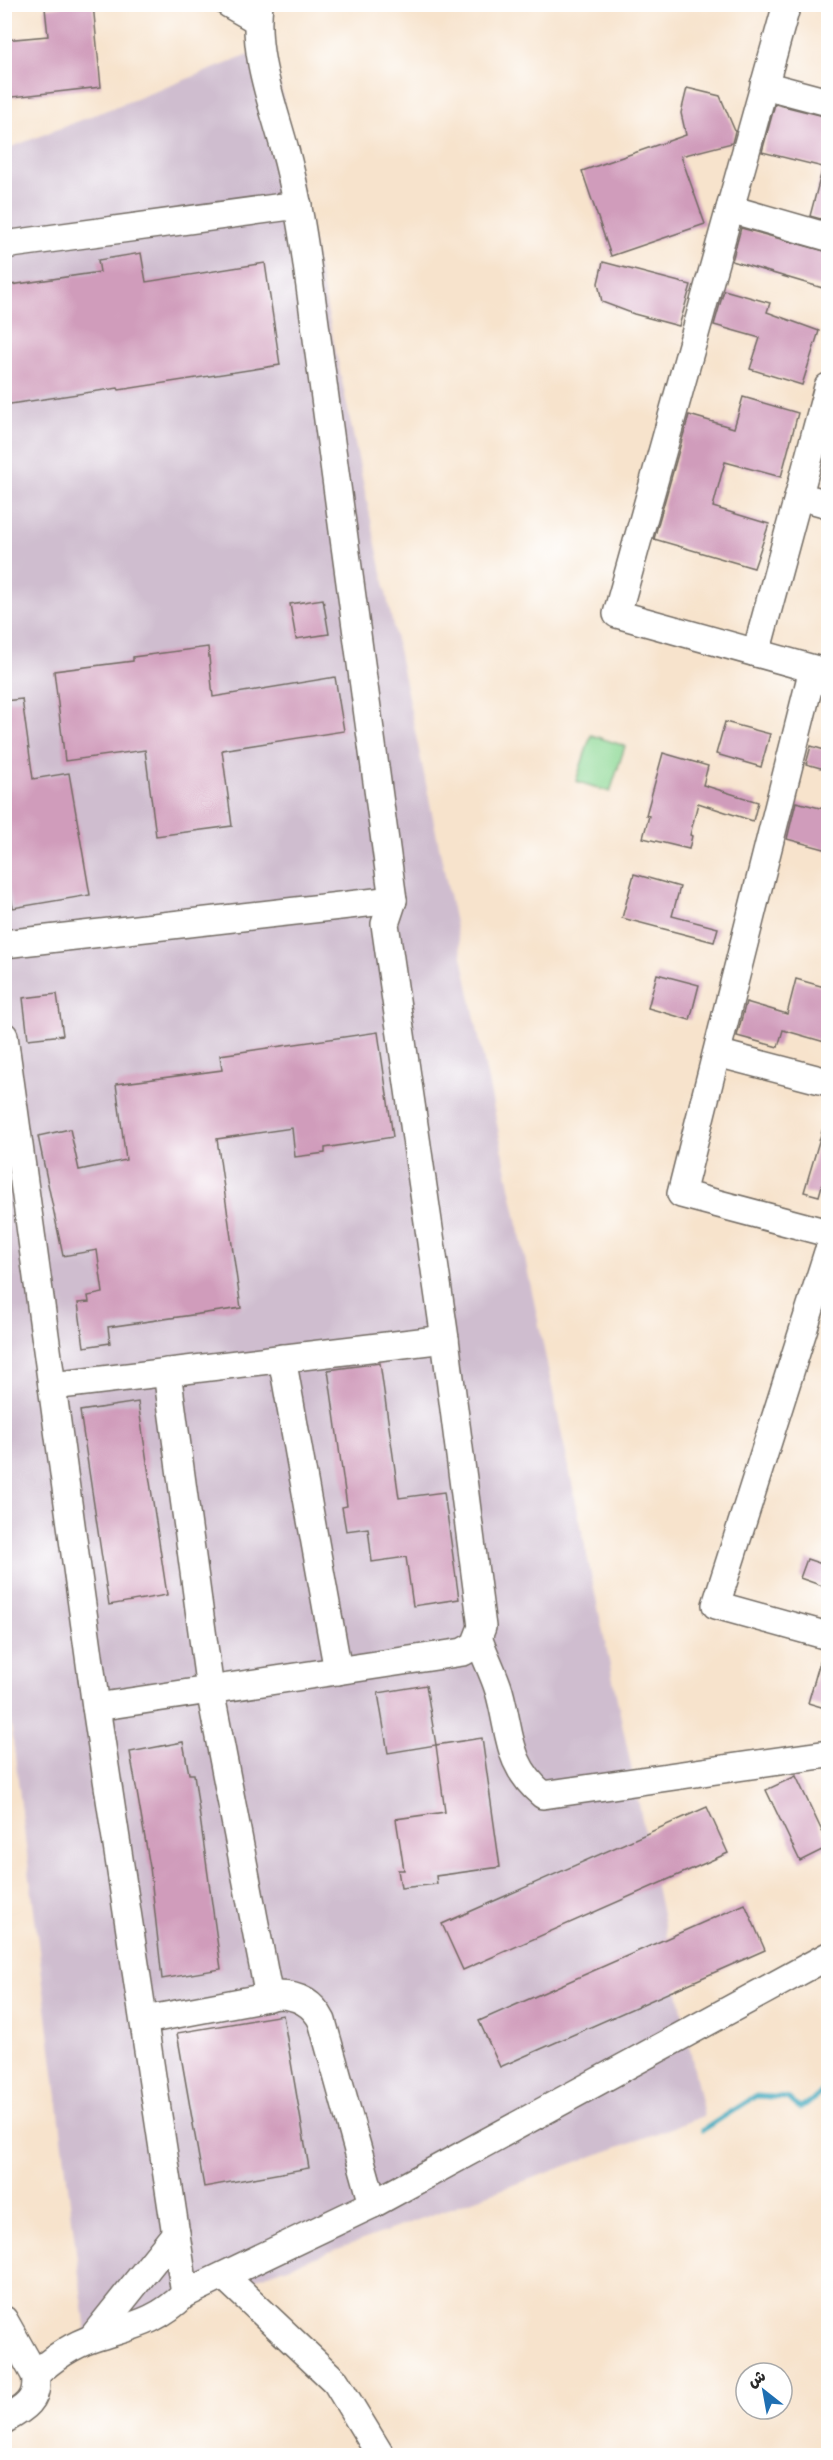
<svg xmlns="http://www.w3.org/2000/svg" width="833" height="2460" font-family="Delius,'Playpen Sans Arabic',sans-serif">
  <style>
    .industrial { fill: #cfbdcf }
    .green { fill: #8dd894; stroke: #5c8260; stroke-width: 1.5 }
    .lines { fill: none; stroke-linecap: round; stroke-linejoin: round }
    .stream { stroke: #3da9bd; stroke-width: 5 }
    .building { fill: #d09cbb }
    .minor-casing { stroke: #726b63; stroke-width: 30 }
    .minor { stroke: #fff; stroke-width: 27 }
  </style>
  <rect width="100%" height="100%" fill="#fff"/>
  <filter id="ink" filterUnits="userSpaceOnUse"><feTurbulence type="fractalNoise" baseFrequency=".0167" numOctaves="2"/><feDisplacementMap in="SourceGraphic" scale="12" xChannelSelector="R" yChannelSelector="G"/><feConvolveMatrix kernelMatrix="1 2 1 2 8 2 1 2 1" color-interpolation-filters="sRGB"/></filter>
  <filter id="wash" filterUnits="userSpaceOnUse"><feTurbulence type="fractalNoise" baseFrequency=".008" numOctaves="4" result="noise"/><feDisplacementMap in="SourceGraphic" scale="24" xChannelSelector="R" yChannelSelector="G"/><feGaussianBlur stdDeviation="1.35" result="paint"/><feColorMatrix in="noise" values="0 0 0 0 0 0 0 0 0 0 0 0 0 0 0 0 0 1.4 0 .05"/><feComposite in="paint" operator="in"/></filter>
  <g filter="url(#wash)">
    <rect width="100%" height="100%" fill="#f7e3cc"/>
    <polygon class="industrial" points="272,46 704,2116 87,2340 4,1667 4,150"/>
    <polygon class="green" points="591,735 625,746 610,792 576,781"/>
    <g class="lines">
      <polyline class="stream" points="703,2130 756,2096 788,2098 799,2108 816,2098 828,2085"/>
    </g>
    <g id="blocks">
      <g class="building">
        <polygon points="77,4 93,4 101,87 4,98 4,40 48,36 45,8"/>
        <polygon points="687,88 720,96 735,131 732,143 681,156 705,224 611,256 582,171 686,135 681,113"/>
        <polygon points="775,104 828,117 828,221 810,216 823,167 762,152"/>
        <polygon points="741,228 828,252 828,279 826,289 732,261"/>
        <polygon points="141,253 146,282 265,263 280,365 119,390 118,388 4,405 4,286 100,272 98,260"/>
        <polygon points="603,262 691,285 679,326 634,314 602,302 598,283"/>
        <polygon points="724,290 770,303 767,312 819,331 802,385 750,369 760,338 714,325"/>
        <polygon points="743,397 798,413 781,477 725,462 721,476 713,507 769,524 754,568 654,539 689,415 734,428"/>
        <polygon points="323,599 329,634 296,639 290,604"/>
        <polygon points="208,647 213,697 335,677 344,731 222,750 232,826 156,836 145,750 65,761 54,671 133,661 133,657"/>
        <polygon points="22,699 33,779 69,773 90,895 13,908 4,858 4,701"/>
        <polygon points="725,722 770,734 761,767 716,754"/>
        <polygon points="811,746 828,751 828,770 806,764"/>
        <polygon points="663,753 708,766 703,785 758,802 753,821 698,803 690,835 692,836 689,849 643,838 649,816 646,815"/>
        <polygon points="796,802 828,810 828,850 787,839"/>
        <polygon points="634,874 680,887 672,916 718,928 714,942 622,918"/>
        <polygon points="657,974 699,985 690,1020 648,1008"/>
        <polygon points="796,979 828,988 828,1043 783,1030 778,1047 737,1036 746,1002 787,1014"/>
        <polygon points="57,994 63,1035 28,1039 23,998"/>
        <polygon points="378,1032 393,1137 325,1148 325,1153 295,1157 292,1128 217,1139 241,1308 108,1327 110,1343 84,1347 78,1303 89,1302 88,1296 103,1293 97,1250 63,1256 38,1136 70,1129 79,1170 126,1160 116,1084 222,1070 220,1055"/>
        <polygon points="825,1121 828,1122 828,1164 819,1196 804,1192"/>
        <polygon points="380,1363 399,1498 444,1492 459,1599 413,1606 406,1557 372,1562 368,1528 346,1531 342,1507 347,1506 328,1370"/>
        <polygon points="138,1402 167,1595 109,1605 80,1411"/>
        <polygon points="807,1559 828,1566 828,1588 800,1578"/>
        <polygon points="823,1651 828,1651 828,1709 808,1703"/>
        <polygon points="426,1685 436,1745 388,1753 378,1693"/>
        <polygon points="482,1738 500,1867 436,1876 437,1884 401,1888 398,1870 404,1870 396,1819 445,1812 436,1745"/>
        <polygon points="183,1742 189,1774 194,1774 221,1969 162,1979 150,1867 130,1752"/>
        <polygon points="796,1776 828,1844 828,1847 800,1861 766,1790"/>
        <polygon points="707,1807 728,1853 463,1970 442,1924"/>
        <polygon points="745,1904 765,1950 500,2067 479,2021"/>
        <polygon points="283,2015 309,2168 204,2187 177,2033"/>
      </g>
    </g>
  </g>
  <g filter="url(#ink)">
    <use href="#blocks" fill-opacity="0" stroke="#726b63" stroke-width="1.5"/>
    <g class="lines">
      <defs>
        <g id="minor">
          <polyline points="229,4 257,20"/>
          <polyline points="787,4 617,614 828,673"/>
          <polyline points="764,85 828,102"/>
          <polyline points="730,209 828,237"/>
          <polyline points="4,245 298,205"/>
          <polyline points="799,496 828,504"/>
          <polyline points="756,653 828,387"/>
          <polyline points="813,669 681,1194 828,1233"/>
          <polyline points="4,944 393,900"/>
          <polyline points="4,1036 96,1707 185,2294"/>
          <polyline points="717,1053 828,1082"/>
          <polyline points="828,1252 716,1605 828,1636"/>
          <polyline points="282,1358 338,1671"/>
          <polyline points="167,1372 210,1690 269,1997"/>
          <polyline points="52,1386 445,1339"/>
          <path d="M 479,1640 C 485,1657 494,1674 499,1691 C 511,1733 506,1764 543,1795 L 828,1754"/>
          <path d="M 96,1707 L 463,1652 L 475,1645 L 482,1627 L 445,1339 L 385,924 L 393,900 L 305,250 C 300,216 294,183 285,150 C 272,102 253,54 259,4"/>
          <path d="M 145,2020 L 278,1995 C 298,1995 313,2003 322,2021 L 373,2204"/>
          <polyline points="224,2276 336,2382 381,2456"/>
          <path d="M 4,2320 L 35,2375 C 40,2400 24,2409 4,2420"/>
          <polyline points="92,2338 176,2233"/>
          <path d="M 35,2375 C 52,2359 72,2345 94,2338 C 130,2326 156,2323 185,2294 L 373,2204 L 828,1956"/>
        </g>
      </defs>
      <use href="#minor" class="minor-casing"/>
      <use href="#minor" class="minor"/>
    </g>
  </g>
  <rect width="833" height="2460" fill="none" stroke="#fff" stroke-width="24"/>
  <g transform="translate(764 2391) rotate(329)"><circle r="28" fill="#ffffff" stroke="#aaaaaa" stroke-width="1.5"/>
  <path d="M0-4.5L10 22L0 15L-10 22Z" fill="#1f6fb2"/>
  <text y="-9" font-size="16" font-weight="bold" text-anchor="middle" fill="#2b2b2b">ش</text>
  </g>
</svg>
